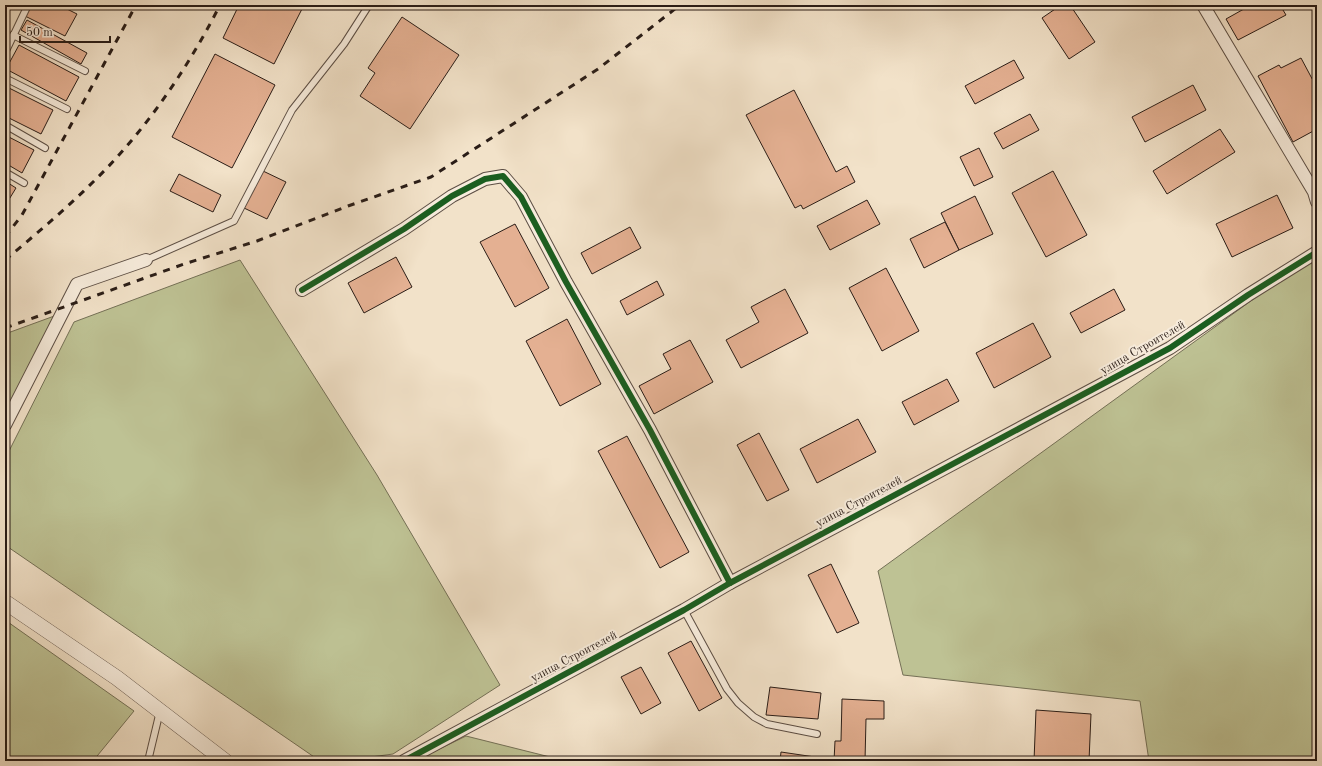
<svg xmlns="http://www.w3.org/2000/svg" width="1322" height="766" font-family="'Old Standard TT',serif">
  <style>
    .green { fill: #bec294; stroke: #747056 }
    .building { fill: #e4b092; stroke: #2a1d17 }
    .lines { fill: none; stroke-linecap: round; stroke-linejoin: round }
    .service-casing { stroke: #5c4e44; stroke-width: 8 }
    .minor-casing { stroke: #5c4e44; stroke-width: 14 }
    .tertiary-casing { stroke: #5c4e44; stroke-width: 16 }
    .service { stroke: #f7ecdc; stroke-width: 6 }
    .minor { stroke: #f7ecdc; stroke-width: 12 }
    .tertiary { stroke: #f7ecdc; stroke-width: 15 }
    .rail { stroke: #2a1d17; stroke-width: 3; stroke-dasharray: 7 7; stroke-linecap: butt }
    .cycleway-casing { stroke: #f7ecdc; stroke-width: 8 }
    .cycleway { stroke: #1b5e20; stroke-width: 6 }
    .labels { text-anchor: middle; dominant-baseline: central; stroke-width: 4; stroke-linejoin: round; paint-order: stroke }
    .street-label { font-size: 12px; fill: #2a1d17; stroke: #f7ecdc }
  </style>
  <rect width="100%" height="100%" fill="#f2e2c9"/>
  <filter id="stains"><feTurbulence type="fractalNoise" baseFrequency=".005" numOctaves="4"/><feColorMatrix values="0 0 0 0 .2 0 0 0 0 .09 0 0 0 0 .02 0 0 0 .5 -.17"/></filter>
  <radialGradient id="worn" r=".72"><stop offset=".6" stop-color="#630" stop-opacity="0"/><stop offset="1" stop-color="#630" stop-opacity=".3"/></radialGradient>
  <g class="green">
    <polygon points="1317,253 1317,761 1149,761 1140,701 903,675 878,571"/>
    <polygon points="240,260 377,475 500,685 393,754 342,761 320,761 5,545 5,459 74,322"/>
    <polygon points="57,315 5,414 5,334"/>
    <polygon points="5,620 134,711 93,761 5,761"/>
    <polygon points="466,736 566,761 415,761"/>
  </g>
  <g class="building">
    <polygon points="30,5 59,5 77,14 65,36 25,16"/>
    <polygon points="239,5 304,5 274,64 223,38"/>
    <polygon points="1061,5 1070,5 1095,42 1069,59 1042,18"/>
    <polygon points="1251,5 1280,5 1286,15 1238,40 1226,19"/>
    <polygon points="402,17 459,55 410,129 360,96 375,73 368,68"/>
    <polygon points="27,20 87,53 81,64 21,30"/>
    <polygon points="19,45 79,77 66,101 6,69"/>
    <polygon points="215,54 275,85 232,168 172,137"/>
    <polygon points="1301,58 1317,88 1317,129 1293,142 1258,76 1279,65 1281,68"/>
    <polygon points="1014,60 1024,78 975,104 965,86"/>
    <polygon points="1193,85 1206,110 1145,142 1132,117"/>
    <polygon points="5,86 53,110 41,134 5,116"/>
    <polygon points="794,90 836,172 847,166 855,182 803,209 801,205 795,208 746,115"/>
    <polygon points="1030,114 1039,130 1003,149 994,133"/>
    <polygon points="1220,129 1235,152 1167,194 1153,171"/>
    <polygon points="5,135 34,150 22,173 5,163"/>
    <polygon points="979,148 993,177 974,186 960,157"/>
    <polygon points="263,171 286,182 267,219 244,208"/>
    <polygon points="1053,171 1087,235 1046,257 1012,193"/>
    <polygon points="179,174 221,195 213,212 170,191"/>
    <polygon points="5,181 16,188 5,206"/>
    <polygon points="1277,195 1293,228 1232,257 1216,224"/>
    <polygon points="975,196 993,234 959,250 941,213"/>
    <polygon points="867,200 880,224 830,250 817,226"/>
    <polygon points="945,222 959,250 924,268 910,239"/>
    <polygon points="515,224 549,288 515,307 480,242"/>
    <polygon points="630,227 641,248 592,274 581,253"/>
    <polygon points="396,257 412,287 364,313 348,283"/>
    <polygon points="886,268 919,331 882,351 849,288"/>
    <polygon points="657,281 664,295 627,315 620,301"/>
    <polygon points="785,289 808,333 741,368 726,340 759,322 751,307"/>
    <polygon points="1114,289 1125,310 1081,333 1070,313"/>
    <polygon points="567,319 601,384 560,406 526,341"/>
    <polygon points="1033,323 1051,357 994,388 976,353"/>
    <polygon points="690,340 713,382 654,414 639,386 671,369 663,354"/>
    <polygon points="947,379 959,401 914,425 902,402"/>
    <polygon points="858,419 876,452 817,483 800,449"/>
    <polygon points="759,433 789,490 767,501 737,445"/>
    <polygon points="627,436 689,552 660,568 598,451"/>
    <polygon points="831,564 859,623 837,633 808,575"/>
    <polygon points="691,641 722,698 699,711 668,653"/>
    <polygon points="641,667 661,703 641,714 621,677"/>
    <polygon points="770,687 821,693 818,719 766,715"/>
    <polygon points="842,699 884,701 884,719 866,719 865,761 834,761 835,741 841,741"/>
    <polygon points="1036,710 1091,714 1089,761 1034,761"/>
    <polygon points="781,752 815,757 814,761 780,761"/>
  </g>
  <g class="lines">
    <defs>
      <g id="service">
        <polyline points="13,35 85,71"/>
        <polyline points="5,53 28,5"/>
        <polyline points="5,78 67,109"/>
        <polyline points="5,125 45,148"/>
        <polyline points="5,172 24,183"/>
        <polyline points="146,260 234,221 292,110 344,44 369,5"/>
        <polyline points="684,610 727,689 738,703 754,717 767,724 817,734"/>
        <polyline points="148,761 160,711"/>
      </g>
      <g id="minor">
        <polyline points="1203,5 1314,192 1317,202"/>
        <polyline points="302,290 404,229 452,196 485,179 503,176 521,197 566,282 650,430 730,583"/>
        <polyline points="5,425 77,284 146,260"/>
        <polyline points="404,761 684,610 730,583 1170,348 1248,295 1317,252"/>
      </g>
      <polyline id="tertiary" points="5,602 117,678 225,761"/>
    </defs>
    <use href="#service" class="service-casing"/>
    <use href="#minor" class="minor-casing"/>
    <use href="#tertiary" class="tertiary-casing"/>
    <use href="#service" class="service"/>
    <use href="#minor" class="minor"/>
    <use href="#tertiary" class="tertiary"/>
    <g class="rail">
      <polyline points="5,237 22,215 136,5"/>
      <path d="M 5,260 C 40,231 75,201 106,169 C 152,121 190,64 220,5"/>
      <polyline points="5,328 184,264 257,241 348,206 431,177 598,69 680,5"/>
    </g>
    <defs>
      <g id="cycleway">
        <polyline points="302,290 404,229 452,196 485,179 503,176 521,197 566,282 650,430 730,583"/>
        <polyline points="404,761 684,610 730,583 1170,348 1248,295 1317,252"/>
      </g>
    </defs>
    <use href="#cycleway" class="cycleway-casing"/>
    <use href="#cycleway" class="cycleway"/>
  </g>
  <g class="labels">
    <g class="street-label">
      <text transform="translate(1143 348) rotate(-30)">улица Строителей</text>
      <text transform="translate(859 502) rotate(-28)">улица Строителей</text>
      <text transform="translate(574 657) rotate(-28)">улица Строителей</text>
    </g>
  </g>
  <rect width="1322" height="766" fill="none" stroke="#f2e2c9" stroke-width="20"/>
  <rect x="6" y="6" width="1310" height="754" fill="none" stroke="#2a1d17" stroke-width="2"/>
  <rect x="10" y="10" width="1302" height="746" fill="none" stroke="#2a1d17"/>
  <path d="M20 36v6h90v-6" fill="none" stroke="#2a1d17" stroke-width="2"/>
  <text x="26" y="36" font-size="12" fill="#2a1d17" stroke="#f7ecdc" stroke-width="3" paint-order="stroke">50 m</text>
  <rect width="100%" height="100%" filter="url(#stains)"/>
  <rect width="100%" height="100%" fill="url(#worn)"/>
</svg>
